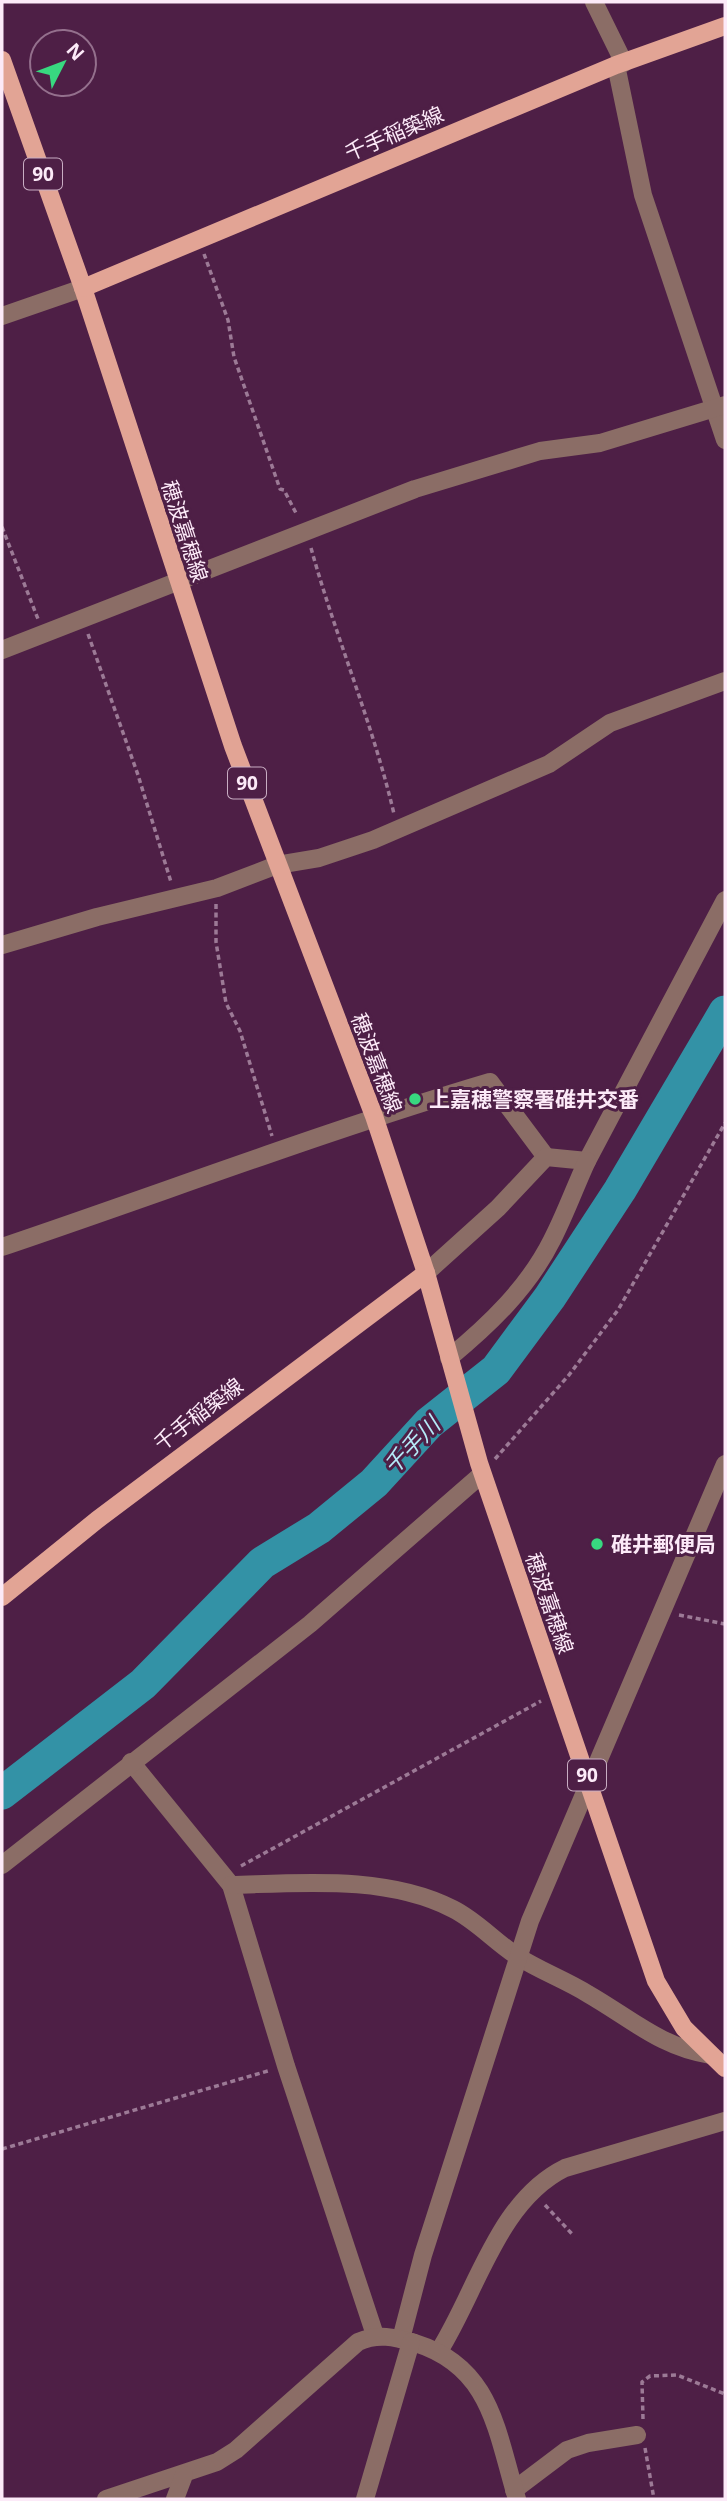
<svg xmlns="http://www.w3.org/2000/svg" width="727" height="2501" font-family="'Noto Sans','Noto Sans JP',sans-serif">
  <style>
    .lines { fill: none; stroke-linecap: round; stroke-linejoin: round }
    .river { stroke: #3392a6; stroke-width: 33 }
    .path { stroke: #9c7a96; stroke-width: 3.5; stroke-dasharray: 5 3.5; stroke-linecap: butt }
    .minor { stroke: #8b6d66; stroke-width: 18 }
    .major { stroke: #e2a495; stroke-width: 18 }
    .poi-dot { fill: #38d880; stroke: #4e1f46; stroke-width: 2.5 }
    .labels { text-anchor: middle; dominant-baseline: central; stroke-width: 6; stroke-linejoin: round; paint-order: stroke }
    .shield { fill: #4e1f46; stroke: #c8adc3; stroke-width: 2 }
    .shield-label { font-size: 19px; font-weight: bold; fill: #fceaf8 }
    .street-label { font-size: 21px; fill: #fceaf8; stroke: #4e1f46 }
    .poi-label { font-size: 21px; font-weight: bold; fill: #fceaf8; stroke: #4e1f46; text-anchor: start }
    .water-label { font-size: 23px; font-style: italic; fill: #b5ebf8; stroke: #4e1f46 }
  </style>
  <rect width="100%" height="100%" fill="#4e1f46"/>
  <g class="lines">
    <polyline class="river" points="2,1793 143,1684 262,1563 319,1528 374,1483 429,1423 496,1370 550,1297 620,1190 725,1012"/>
    <g class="path">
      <polyline points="204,254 228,320 234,357 280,489 284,490 297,515"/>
      <polyline points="2,527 38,619"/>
      <path d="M 311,548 C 336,638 373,724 394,814"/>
      <polyline points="88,634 138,775 171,882"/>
      <polyline points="216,904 216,942 226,1003 240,1031 272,1136"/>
      <polyline points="495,1459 569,1375 618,1310 725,1123"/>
      <polyline points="679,1615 725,1624"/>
      <polyline points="241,1866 541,1701"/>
      <polyline points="2,2149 271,2070"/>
      <polyline points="545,2205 573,2235"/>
      <polyline points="643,2419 642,2382 650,2376 677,2375 725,2394"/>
      <polyline points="645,2448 654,2499"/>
    </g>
    <g class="minor">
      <polyline points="594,2 624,63"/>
      <polyline points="616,65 643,195 725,440"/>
      <polyline points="2,316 83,288"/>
      <polyline points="2,650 415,489 540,451 600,443 725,405"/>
      <polyline points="2,945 97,917 217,888 277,865 319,858 373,840 549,764 610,723 725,681"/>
      <path d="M 2,1247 C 165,1192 325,1131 490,1082 L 546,1157"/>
      <polyline points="426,1273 498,1208 546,1157 587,1161 725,900"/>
      <path d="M 449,1358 C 489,1325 528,1288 552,1240 C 565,1215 575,1187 587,1161"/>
      <polyline points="131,1762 231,1885 286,2066 375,2335"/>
      <polyline points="2,1865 310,1624 482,1474"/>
      <path d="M 231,1885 C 302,1883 387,1875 453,1909 C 477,1921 495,1942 517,1956 C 540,1971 566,1980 588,1994 C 630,2018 662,2048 711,2055"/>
      <polyline points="401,2339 423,2255 530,1921 725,1464"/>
      <path d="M 439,2351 C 477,2291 498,2201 565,2168 L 725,2121"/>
      <polyline points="514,2490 567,2450 588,2443 637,2435"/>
      <path d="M 106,2499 L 217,2462 L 236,2450 L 358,2342 C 378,2333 394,2337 415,2343 C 492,2367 496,2431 517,2499"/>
      <polyline points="175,2499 184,2475"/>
      <polyline points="365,2499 411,2342"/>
    </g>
    <g class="major">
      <polyline points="2,60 83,288 233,746 374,1116 426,1273 479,1463 656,1981 684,2028 725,2068"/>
      <polyline points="83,288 616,65 725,26"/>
      <polyline points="2,1597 97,1520 426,1273"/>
    </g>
  </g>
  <g class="poi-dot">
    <circle cx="415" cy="1099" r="7"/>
    <circle cx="597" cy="1544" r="7"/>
  </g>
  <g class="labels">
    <g class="shield">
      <rect x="24" y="158.5" width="38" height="31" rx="5"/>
      <rect x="228" y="767.5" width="38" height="31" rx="5"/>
      <rect x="568" y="1759.5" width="38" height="31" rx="5"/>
    </g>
    <g class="shield-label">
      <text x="43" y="174">90</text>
      <text x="247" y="783">90</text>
      <text x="587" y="1775">90</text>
    </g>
    <g class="street-label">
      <text transform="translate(394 133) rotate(-23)">千手稲築線</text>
      <text transform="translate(185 531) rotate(72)">穂波嘉穂線</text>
      <text transform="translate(377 1063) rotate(69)">穂波嘉穂線</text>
      <text transform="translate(198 1414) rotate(-37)">千手稲築線</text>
      <text transform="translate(550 1603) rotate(71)">穂波嘉穂線</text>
    </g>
    <g class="poi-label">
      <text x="429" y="1099">上嘉穂警察署碓井交番</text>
      <text x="611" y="1544">碓井郵便局</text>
    </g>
    <g class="water-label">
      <text transform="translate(411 1445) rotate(-46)">千手川</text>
    </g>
  </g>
  <rect width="727" height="2501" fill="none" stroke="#fceaf8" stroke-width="7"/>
  <g transform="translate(63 63) rotate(48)"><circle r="33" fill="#4e1f46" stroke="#94708d" stroke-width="2"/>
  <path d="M0-5L12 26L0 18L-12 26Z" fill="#38d880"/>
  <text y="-10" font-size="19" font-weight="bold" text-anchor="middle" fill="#fceaf8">N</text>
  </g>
</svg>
